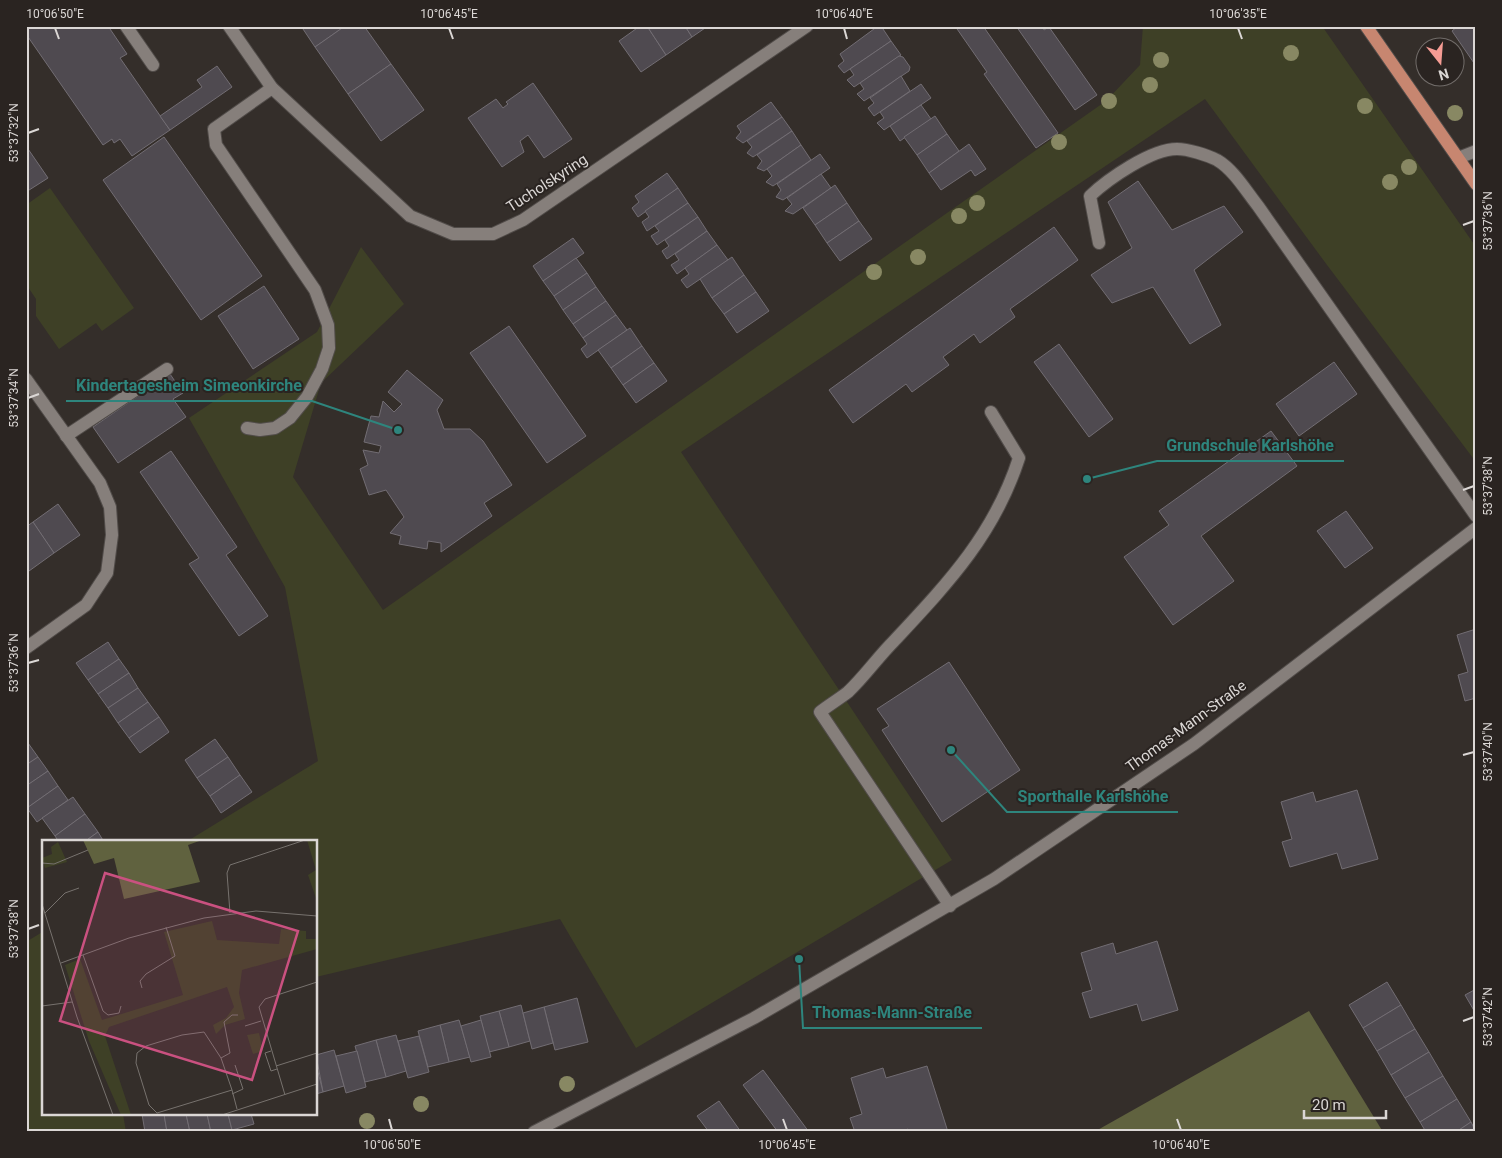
<svg xmlns="http://www.w3.org/2000/svg" width="1502" height="1158" font-family="Roboto,sans-serif">
  <style>
    .green { fill: #3e4026 }
    .forest { fill: #60623f }
    .building { fill: #4f4a50; stroke: #726d73 }
    .lines { fill: none; stroke-linecap: round; stroke-linejoin: round }
    .minor-casing { stroke: #514c49; stroke-width: 14 }
    .major-casing { stroke: #514c49; stroke-width: 14 }
    .minor { stroke: #867f7b; stroke-width: 12 }
    .major { stroke: #c78670; stroke-width: 12 }
    .tree { fill: #888863 }
    .ticks { fill: none; stroke: #dbd7d5; stroke-width: 2 }
    .labels { text-anchor: middle; dominant-baseline: central; stroke-width: 4; stroke-linejoin: round; paint-order: stroke }
    .street-label { font-size: 15px; fill: #dbd7d5; stroke: #2a2421 }
    .inset-road { fill: none; stroke: #77726e; stroke-width: 1 }
    .view { fill: #ca5180; fill-opacity: 0.15; stroke: #ca5180; stroke-width: 2.5 }
    .inset-edge { fill: none; stroke: #dbd7d5; stroke-width: 2.5 }
    .leader { fill: none; stroke: #2e857d; stroke-width: 2 }
    .callout-dot { fill: #2e857d; stroke: #2a2421; stroke-width: 2 }
    .callout-label { font-size: 16px; text-anchor: middle; font-weight: bold; fill: #2e857d; stroke: #2a2421; stroke-width: 4; stroke-linejoin: round; paint-order: stroke }
    .neatline { fill: none; stroke: #dbd7d5; stroke-width: 2 }
    .ticks-label { font-size: 12px; text-anchor: middle; fill: #dbd7d5 }
  </style>
  <rect width="100%" height="100%" fill="#342e2a"/>
  <g class="green">
    <polygon points="1143,26 1322,26 1476,247 1476,462 1327,265 1205,99 681,452 952,860 636,1048 560,919 316,977 316,842 186,842 318,761 285,587 189,418 317,332 361,247 404,304 321,383 293,477 383,610 1106,101 1140,65"/>
    <polygon points="50,188 134,308 102,331 96,323 59,349 36,316 36,299 26,284 26,205"/>
    <polygon points="44,931 44,1114 123,1114 126,1132 26,1132 26,942"/>
  </g>
  <polygon class="forest" points="1309,1011 1383,1132 1094,1132"/>
  <g class="building">
    <polygon points="26,26 108,26 127,54 120,58 170,130 132,156 120,139 114,143 112,139 103,145 26,34"/>
    <polygon points="301,26 345,26 315,47"/>
    <polygon points="345,26 364,26 391,64 348,94 315,47"/>
    <polygon points="640,26 647,26 666,55 641,72 619,41"/>
    <polygon points="647,26 685,26 692,37 666,55"/>
    <polygon points="685,26 708,26 692,37"/>
    <polygon points="878,26 881,26 891,41 844,73 838,66 844,61 840,54"/>
    <polygon points="955,26 983,26 1058,133 1036,148 984,74 987,72"/>
    <polygon points="1016,26 1042,26 1044,30 1049,27 1097,95 1075,110"/>
    <polygon points="1458,26 1476,26 1476,66 1452,31"/>
    <polygon points="891,41 901,55 854,87 847,80 854,75 850,69"/>
    <polygon points="899,56 903,57 910,67 909,71 864,101 857,94 864,89 860,83"/>
    <polygon points="391,64 424,110 381,141 348,94"/>
    <polygon points="217,66 232,87 170,130 160,116 202,87 197,80"/>
    <polygon points="901,76 910,91 874,116 868,108 874,103 870,98"/>
    <polygon points="533,83 572,139 544,158 528,135 520,141 524,152 502,167 468,118 496,99 503,108 508,104 506,102"/>
    <polygon points="921,84 931,98 884,130 877,123 884,118 880,112"/>
    <polygon points="771,102 782,117 743,143 736,138 741,132 737,126"/>
    <polygon points="921,105 931,119 900,141 890,126"/>
    <polygon points="935,116 947,134 917,155 904,137"/>
    <polygon points="782,117 792,131 753,157 747,153 752,147 747,141"/>
    <polygon points="792,131 801,145 764,171 757,168 762,161 757,155"/>
    <polygon points="947,134 959,151 929,173 917,155"/>
    <polygon points="164,137 262,276 201,320 103,180"/>
    <polygon points="969,144 986,169 975,176 971,170 941,190 929,173"/>
    <polygon points="801,145 811,160 773,186 766,182 772,176 767,169"/>
    <polygon points="26,146 48,178 26,192"/>
    <polygon points="820,154 830,168 783,200 776,197 781,190 777,184"/>
    <polygon points="667,173 678,188 638,217 632,208 639,202 635,196"/>
    <polygon points="821,174 831,188 793,214 785,211 792,204 787,198"/>
    <polygon points="1138,181 1172,230 1224,206 1243,232 1194,270 1221,325 1190,344 1153,287 1112,303 1091,275 1132,248 1108,202"/>
    <polygon points="835,185 847,203 815,225 803,208"/>
    <polygon points="678,188 688,203 647,231 642,222 649,217 645,211"/>
    <polygon points="688,203 698,217 657,245 651,236 659,231 655,226"/>
    <polygon points="847,203 859,221 827,243 815,225"/>
    <polygon points="698,217 707,231 667,259 662,251 669,246 665,240"/>
    <polygon points="859,221 872,239 840,261 827,243"/>
    <polygon points="1054,227 1078,260 1010,309 1015,317 980,343 974,334 943,357 949,365 912,392 906,384 853,423 829,390"/>
    <polygon points="707,231 717,245 677,274 671,265 679,260 675,254"/>
    <polygon points="573,238 584,253 543,281 533,266"/>
    <polygon points="717,245 728,260 687,288 681,280 689,274 685,268"/>
    <polygon points="732,257 744,275 712,298 700,279"/>
    <polygon points="576,258 587,273 554,296 543,281"/>
    <polygon points="587,273 596,287 563,310 554,296"/>
    <polygon points="744,275 756,292 724,314 712,298"/>
    <polygon points="264,286 299,339 253,369 218,316"/>
    <polygon points="596,287 606,301 573,324 563,310"/>
    <polygon points="756,292 769,311 737,333 724,314"/>
    <polygon points="606,301 616,315 583,338 573,324"/>
    <polygon points="616,315 627,330 587,358 581,349 587,344 583,338"/>
    <polygon points="509,326 586,436 547,463 470,353"/>
    <polygon points="630,328 642,346 611,368 598,350"/>
    <polygon points="1059,344 1113,419 1089,437 1034,362"/>
    <polygon points="642,346 654,363 623,385 611,368"/>
    <polygon points="1334,362 1357,394 1299,436 1276,404"/>
    <polygon points="654,363 667,381 636,403 623,385"/>
    <polygon points="407,370 443,400 437,410 444,429 470,429 483,441 512,485 484,503 492,516 441,552 441,543 428,541 427,549 399,544 401,536 390,533 404,517 386,490 369,495 360,469 368,465 363,450 379,453 381,446 364,442 371,416 379,417 383,401 394,412 402,404 388,392"/>
    <polygon points="170,374 183,393 173,399 186,417 118,463 93,427"/>
    <polygon points="1271,431 1297,466 1201,536 1234,581 1173,625 1124,557 1169,525 1159,511"/>
    <polygon points="171,451 237,547 226,555 268,616 239,636 189,564 199,558 140,472"/>
    <polygon points="58,504 80,535 54,553 33,522"/>
    <polygon points="1346,511 1373,548 1345,568 1317,531"/>
    <polygon points="33,522 54,553 29,571 26,567 26,527"/>
    <polygon points="1476,629 1476,698 1465,701 1458,675 1468,672 1457,635"/>
    <polygon points="108,642 119,659 88,680 76,663"/>
    <polygon points="119,659 129,673 98,694 88,680"/>
    <polygon points="949,662 1020,770 942,822 882,730 889,726 877,709"/>
    <polygon points="129,673 138,688 108,708 98,694"/>
    <polygon points="138,688 148,702 118,723 108,708"/>
    <polygon points="148,702 159,717 129,738 118,723"/>
    <polygon points="159,717 169,732 140,753 129,738"/>
    <polygon points="215,739 228,757 197,778 185,760"/>
    <polygon points="28,743 38,757 26,765 26,744"/>
    <polygon points="38,757 48,771 26,786 26,765"/>
    <polygon points="228,757 240,775 210,796 197,778"/>
    <polygon points="48,771 58,786 27,808 26,786"/>
    <polygon points="240,775 252,792 221,813 210,796"/>
    <polygon points="58,786 68,800 37,822 27,808"/>
    <polygon points="1357,790 1378,859 1342,869 1337,853 1290,867 1282,842 1292,839 1281,802 1313,792 1316,802"/>
    <polygon points="73,797 85,814 55,836 42,818"/>
    <polygon points="85,814 98,832 84,842 59,842 55,836"/>
    <polygon points="98,832 104,842 84,842"/>
    <polygon points="1157,941 1178,1010 1142,1021 1137,1004 1090,1018 1082,993 1092,990 1081,953 1113,943 1116,954"/>
    <polygon points="1387,982 1401,1005 1363,1028 1349,1005"/>
    <polygon points="1476,989 1476,1014 1465,995"/>
    <polygon points="577,998 588,1042 555,1050 544,1007"/>
    <polygon points="521,1005 530,1041 509,1047 499,1011"/>
    <polygon points="1401,1005 1415,1029 1377,1051 1363,1028"/>
    <polygon points="544,1007 553,1043 532,1049 523,1013"/>
    <polygon points="499,1011 509,1047 489,1052 480,1016"/>
    <polygon points="459,1020 470,1057 449,1062 440,1025"/>
    <polygon points="481,1020 491,1057 471,1062 461,1026"/>
    <polygon points="440,1025 449,1062 428,1067 418,1031"/>
    <polygon points="1415,1029 1429,1052 1391,1075 1377,1051"/>
    <polygon points="396,1035 406,1071 386,1077 376,1040"/>
    <polygon points="419,1036 429,1072 408,1078 398,1041"/>
    <polygon points="376,1040 386,1077 365,1082 355,1046"/>
    <polygon points="334,1050 344,1086 323,1092 316,1055"/>
    <polygon points="357,1051 366,1087 346,1093 336,1056"/>
    <polygon points="1429,1052 1443,1076 1405,1098 1391,1075"/>
    <polygon points="316,1064 323,1092 316,1094"/>
    <polygon points="927,1066 948,1132 909,1132 908,1129 899,1132 855,1132 850,1118 862,1114 851,1078 883,1068 886,1078"/>
    <polygon points="763,1070 809,1132 778,1132 743,1085"/>
    <polygon points="1443,1076 1457,1099 1420,1122 1405,1098"/>
    <polygon points="1457,1099 1471,1122 1456,1132 1426,1132 1420,1122"/>
    <polygon points="719,1101 741,1132 709,1132 697,1116"/>
    <polygon points="142,1114 164,1114 167,1132 145,1132"/>
    <polygon points="164,1114 186,1114 190,1132 167,1132"/>
    <polygon points="186,1114 207,1114 211,1132 190,1132"/>
    <polygon points="207,1114 228,1114 232,1130 211,1132"/>
    <polygon points="228,1114 251,1114 254,1124 232,1130"/>
    <polygon points="1471,1122 1476,1132 1456,1132"/>
  </g>
  <g class="lines">
    <defs>
      <g id="minor">
        <polyline points="126,26 153,65"/>
        <polyline points="229,26 272,88 410,216 453,234 493,234 523,220 807,26"/>
        <polyline points="1458,158 1476,151"/>
        <path d="M 1099,243 L 1090,196 C 1108,179 1151,149 1177,149 C 1188,149 1207,155 1217,160 C 1234,170 1246,191 1258,206 L 1476,516"/>
        <polyline points="26,379 100,483 110,507 112,535 107,573 86,605 26,648"/>
        <polyline points="247,428 260,430 275,428 290,418 307,397 322,369 329,348 328,325 315,290 216,145 214,129 272,88"/>
        <polyline points="66,436 167,369"/>
        <path d="M 950,906 L 820,712 C 829,705 839,699 848,692 C 864,677 878,657 894,641 C 948,583 994,535 1019,458 L 991,412"/>
        <polyline points="534,1132 754,1018 994,879 1194,744 1476,528"/>
      </g>
      <polyline id="major" points="1366,26 1476,184"/>
    </defs>
    <use href="#minor" class="minor-casing"/>
    <use href="#major" class="major-casing"/>
    <use href="#minor" class="minor"/>
    <use href="#major" class="major"/>
  </g>
  <g class="tree">
    <circle cx="1291" cy="53" r="8"/>
    <circle cx="1161" cy="60" r="8"/>
    <circle cx="1150" cy="85" r="8"/>
    <circle cx="1109" cy="101" r="8"/>
    <circle cx="1365" cy="106" r="8"/>
    <circle cx="1455" cy="113" r="8"/>
    <circle cx="1059" cy="142" r="8"/>
    <circle cx="1409" cy="167" r="8"/>
    <circle cx="1390" cy="182" r="8"/>
    <circle cx="977" cy="203" r="8"/>
    <circle cx="959" cy="216" r="8"/>
    <circle cx="918" cy="257" r="8"/>
    <circle cx="874" cy="272" r="8"/>
    <circle cx="567" cy="1084" r="8"/>
    <circle cx="421" cy="1104" r="8"/>
    <circle cx="367" cy="1121" r="8"/>
  </g>
  <path class="ticks" d="M 55,28 L 59,39M 449,28 L 453,39M 844,28 L 847,39M 1238,28 L 1242,39M 28,133 L 39,129M 1463,225 L 1474,221M 28,398 L 39,394M 1463,490 L 1474,486M 28,663 L 39,660M 1463,755 L 1474,752M 28,929 L 39,925M 1463,1021 L 1474,1017M 389,1119 L 392,1130M 783,1119 L 787,1130M 1177,1119 L 1181,1130"/>
  <g class="labels">
    <g class="street-label">
      <text transform="translate(547 183) rotate(-33)">Tucholskyring</text>
      <text transform="translate(1186 726) rotate(-36)">Thomas-Mann-Straße</text>
    </g>
  </g>
  <g transform="translate(42 840)">
    <rect width="275" height="275" fill="#342e2a"/>
    <path d="M 265,0 L 274,0 L 275,4 L 275,61 L 266,35 L 274,30 ZM 16,2 L 25,22 L 3,28 L 0,18 L 10,14 L 9,7 ZM 170,81 L 175,100 L 237,104 L 239,89 L 264,91 L 264,99 L 275,99 L 275,109 L 200,130 L 197,153 L 203,179 L 183,185 L 174,194 L 171,185 L 184,178 L 192,167 L 185,147 L 67,187 L 63,196 L 89,275 L 79,275 L 47,201 L 23,125 L 38,119 L 60,180 L 141,155 L 122,92 ZM 217,193 L 221,211 L 211,214 L 205,195 Z" fill="#3e4026"/>
    <path d="M 41,0 L 160,0 L 146,5 L 158,42 L 82,59 L 72,18 L 52,24 Z" fill="#60623f"/>
    <path class="inset-road" d="M 0,23 L 12,24 L 46,10M 0,64 L 35,177 L 71,275M 3,73 L 23,53 L 37,48M 188,73 L 185,33 L 188,25 L 263,0M 41,115 L 61,171 L 66,175 L 77,173 L 79,166M 19,123 L 87,98 L 162,78 L 214,71 L 275,76M 100,148 L 98,141 L 104,134 L 133,116 L 124,87M 0,166 L 30,162M 203,186 L 219,181M 229,211 L 223,213 L 229,231 L 235,229M 179,218 L 188,213 L 182,182 L 190,175 L 196,175M 234,226 L 275,213M 190,250 L 115,273 L 107,265 L 94,223 L 95,213 L 104,206 L 140,195 L 162,192 L 179,218 L 190,250 L 195,269M 190,254 L 201,249 L 193,225M 243,255 L 217,167 L 223,159 L 275,142M 180,275 L 275,244"/>
    <path class="view" d="M 63,33 L 256,91 L 210,240 L 18,181 Z"/>
    <rect width="275" height="275" class="inset-edge"/>
  </g>
  <path class="leader" d="M398 430L312 401H66M1087 479L1157 461H1344M951 750L1007 812H1178M799 959L803 1028H982"/>
  <g class="callout-dot">
    <circle cx="398" cy="430" r="5"/>
    <circle cx="1087" cy="479" r="5"/>
    <circle cx="951" cy="750" r="5"/>
    <circle cx="799" cy="959" r="5"/>
  </g>
  <g class="callout-label">
    <text x="189" y="391">Kindertagesheim Simeonkirche</text>
    <text x="1250" y="451">Grundschule Karlshöhe</text>
    <text x="1093" y="802">Sporthalle Karlshöhe</text>
    <text x="892" y="1018">Thomas-Mann-Straße</text>
  </g>
  <rect width="1502" height="1158" fill="none" stroke="#2a2421" stroke-width="55"/>
  <g transform="translate(1440 62) rotate(163)"><circle r="24" fill="#2a2421" stroke="#716c69"/>
  <path d="M0-4L9 19L0 12L-9 19Z" fill="#f59c94"/>
  <text y="-8" font-size="14" font-weight="bold" text-anchor="middle" fill="#dbd7d5">N</text>
  </g>
  <path d="M1304 1110v8h82v-8" fill="none" stroke="#dbd7d5" stroke-width="2.5"/>
  <text x="1312" y="1110" font-size="15" fill="#dbd7d5" stroke="#2a2421" stroke-width="4" paint-order="stroke">20 m</text>
  <rect x="28" y="28" width="1446" height="1102" class="neatline"/>
  <g class="ticks-label">
    <text x="55" y="18">10°06'50"E</text>
    <text x="449" y="18">10°06'45"E</text>
    <text x="844" y="18">10°06'40"E</text>
    <text x="1238" y="18">10°06'35"E</text>
    <text transform="translate(14 133) rotate(-90)" y="4">53°37'32"N</text>
    <text transform="translate(1488 221) rotate(-90)" y="4">53°37'36"N</text>
    <text transform="translate(14 398) rotate(-90)" y="4">53°37'34"N</text>
    <text transform="translate(1488 486) rotate(-90)" y="4">53°37'38"N</text>
    <text transform="translate(14 663) rotate(-90)" y="4">53°37'36"N</text>
    <text transform="translate(1488 752) rotate(-90)" y="4">53°37'40"N</text>
    <text transform="translate(14 929) rotate(-90)" y="4">53°37'38"N</text>
    <text transform="translate(1488 1017) rotate(-90)" y="4">53°37'42"N</text>
    <text x="392" y="1149">10°06'50"E</text>
    <text x="787" y="1149">10°06'45"E</text>
    <text x="1181" y="1149">10°06'40"E</text>
  </g>
</svg>
